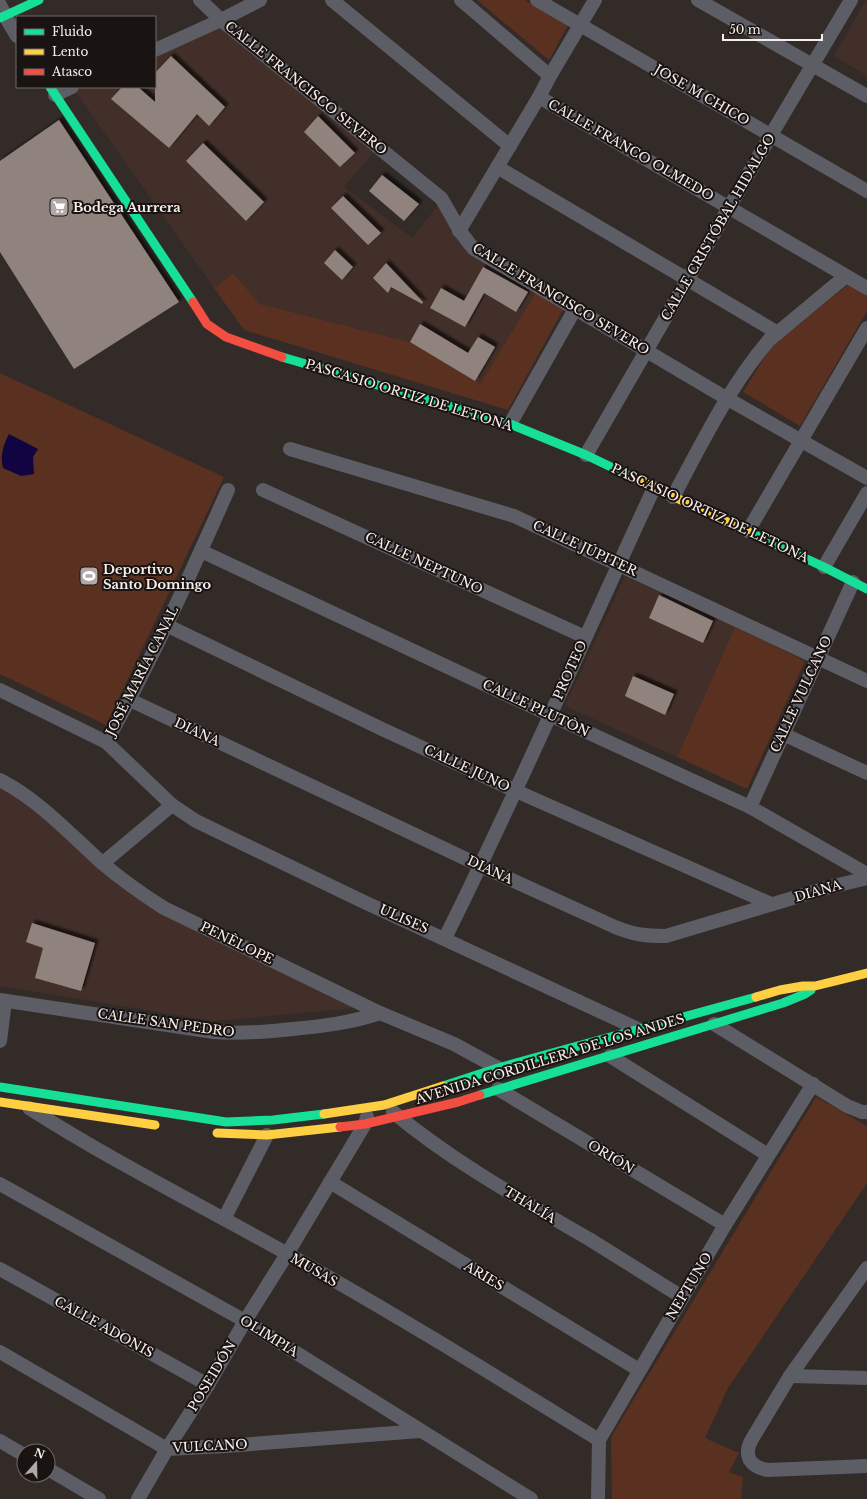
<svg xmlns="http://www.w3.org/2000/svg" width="867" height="1499" font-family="'Libre Baskerville',serif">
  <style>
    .built { fill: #422f29 }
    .green { fill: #5a3021 }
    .water { fill: #100441 }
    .building { fill: #90827d; filter: url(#shadow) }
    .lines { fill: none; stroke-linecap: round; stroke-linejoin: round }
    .street { stroke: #5d5d66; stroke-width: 14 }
    .fast { stroke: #16e098; stroke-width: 9 }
    .slow { stroke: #ffcf43; stroke-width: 9 }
    .jam { stroke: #f24e42; stroke-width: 9 }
    .labels { text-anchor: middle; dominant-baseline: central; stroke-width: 4; stroke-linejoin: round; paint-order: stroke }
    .street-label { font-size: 13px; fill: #f7edea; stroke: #191311 }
    .poi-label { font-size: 13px; font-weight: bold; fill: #f7edea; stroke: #191311; text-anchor: start }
  </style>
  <defs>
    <filter id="shadow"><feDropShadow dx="3.5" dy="-3.5" stdDeviation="1" flood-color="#0009"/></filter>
  </defs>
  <rect width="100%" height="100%" fill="#322b28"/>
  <g class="built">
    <polygon points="866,0 867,0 867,76 834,56"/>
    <polygon points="222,27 373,153 344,187 412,238 439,204 463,249 536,292 480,384 410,342 260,304 233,273 214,288 75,91 83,87 155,87 155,56"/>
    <polygon points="625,576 735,627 677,757 565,706"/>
    <polygon points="0,786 15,794 169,915 356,1008 214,1021 0,986"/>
  </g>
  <g class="green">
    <polygon points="477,0 525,0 568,25 549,60"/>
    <polygon points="233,273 260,304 410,342 480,384 536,292 564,308 508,410 244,330 214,288"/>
    <polygon points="850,283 867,292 867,311 800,426 743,392 770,348"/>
    <polygon points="0,373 224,477 106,725 0,674"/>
    <polygon points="735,627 805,661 747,789 677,757"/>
    <polygon points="816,1097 867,1126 867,1183 728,1388 705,1438 739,1453 729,1472 743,1477 741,1499 612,1499 611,1437"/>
  </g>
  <path class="water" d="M 9,434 L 38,449 L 33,457 L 34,474 L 21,476 L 3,468 C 0,455 3,446 9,434 Z"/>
  <g class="building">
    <polygon points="171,56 225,107 209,126 197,114 169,148 111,99 122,87 138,87 155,102 155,73"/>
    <polygon points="318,116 355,153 340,167 304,132"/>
    <polygon points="59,120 179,302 74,369 0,252 0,161"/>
    <polygon points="203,143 264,202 246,221 186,161"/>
    <polygon points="382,175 419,204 404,221 369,191"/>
    <polygon points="343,196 381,233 368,245 331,208"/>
    <polygon points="335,250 353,267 342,280 324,263"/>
    <polygon points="386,263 423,302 422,304 391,287 388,293 373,278"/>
    <polygon points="483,267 528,292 516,312 484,293 465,327 430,308 441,288 464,301"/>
    <polygon points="420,324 468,353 478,337 495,347 475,381 410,342"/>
    <polygon points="659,595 713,621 703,643 649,618"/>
    <polygon points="633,676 674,694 665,715 625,696"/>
    <polygon points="32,923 95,943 81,991 35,978 43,948 26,942"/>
  </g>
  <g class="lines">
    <g class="street">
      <path d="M 200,0 L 221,20 L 441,198 C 452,215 459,234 474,249 L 726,398 L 867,478"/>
      <polyline points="332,0 510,146"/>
      <polyline points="461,0 550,76"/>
      <polyline points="537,0 867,191"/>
      <polyline points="698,0 867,96"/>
      <polyline points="0,5 9,23 17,36"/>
      <polyline points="155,50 221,20 260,0"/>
      <polyline points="55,95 72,87"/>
      <polyline points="539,97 867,288"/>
      <polyline points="497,167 778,333"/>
      <polyline points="459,231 539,97 550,76 595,0"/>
      <polyline points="510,424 575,309"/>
      <polyline points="290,449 514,516 867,681"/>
      <polyline points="586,455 771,135 851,0"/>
      <polyline points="263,490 585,637"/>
      <path d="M 673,497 C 702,443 729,387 769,340 L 846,276"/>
      <polyline points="748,531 867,328"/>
      <polyline points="201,551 550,715 750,807 867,874"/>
      <polyline points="824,567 867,493"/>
      <polyline points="166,625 382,729 516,791 771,904"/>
      <polyline points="0,690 106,742 172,805 196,821 362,901 638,1029"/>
      <path d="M 130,700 L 481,866 L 615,927 C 635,935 645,936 666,936 L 830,887 L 867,878"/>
      <polyline points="783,734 867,773"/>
      <path d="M 106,742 C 152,661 190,575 228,490"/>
      <path d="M 0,780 C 39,800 70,834 102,863 C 122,880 142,894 164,908 L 380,1013 L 454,1044 L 498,1068"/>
      <polyline points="750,807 853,582"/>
      <polyline points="103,863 172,805"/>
      <path d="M 445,938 C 519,790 584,638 654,488"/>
      <path d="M 0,1000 L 214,1032 C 241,1034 266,1032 293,1029 C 324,1026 350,1023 380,1013"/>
      <polyline points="714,1024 847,1106 862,1112 867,1112"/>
      <polyline points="0,1041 5,1001"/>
      <polyline points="610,1056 768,1155"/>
      <polyline points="498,1089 725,1225"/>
      <path d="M 29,1108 C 112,1161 200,1205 286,1253 C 392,1312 495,1376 599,1440"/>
      <path d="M 393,1112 C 453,1162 522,1200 589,1239 C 620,1258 651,1278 682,1297"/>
      <polyline points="330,1182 639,1370"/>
      <polyline points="0,1184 245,1321 531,1499"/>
      <polyline points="224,1219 267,1135"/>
      <path d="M 867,1268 L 790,1376 L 752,1439 C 743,1455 749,1467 768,1470 L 867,1466"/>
      <polyline points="0,1269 208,1385"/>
      <polyline points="0,1352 167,1449 226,1446 420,1431"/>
      <polyline points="790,1376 867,1378"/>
      <polyline points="0,1441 24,1455"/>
      <polyline points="48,1469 99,1499"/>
      <polyline points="138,1499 167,1449 208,1385 245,1321 287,1254 365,1124 367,1117"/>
      <polyline points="598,1499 599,1440 725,1225 813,1084"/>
    </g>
    <g class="fast">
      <polyline points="0,18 39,0"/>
      <polyline points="50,87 193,302"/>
      <polyline points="282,357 510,424 586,455 632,477"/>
      <polyline points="751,533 824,567 867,589"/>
      <polyline points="443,1086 498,1068 756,997"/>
      <polyline points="0,1087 226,1122 273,1120 324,1114"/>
      <polyline points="480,1095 783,1003 805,994 811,990"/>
    </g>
    <g class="slow">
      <polyline points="632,477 751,533"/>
      <polyline points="756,997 780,990 803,986 815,986 867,973"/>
      <polyline points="0,1102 155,1125"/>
      <polyline points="324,1114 384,1105 443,1086"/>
      <polyline points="217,1133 267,1135 340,1127"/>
    </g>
    <g class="jam">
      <polyline points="193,302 207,324 226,337 282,357"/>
      <polyline points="340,1127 365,1124 458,1102 480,1095"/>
    </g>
  </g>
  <defs>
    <symbol id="supermarket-square" viewBox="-11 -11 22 22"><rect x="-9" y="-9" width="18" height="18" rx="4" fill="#b2a9a6" stroke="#191311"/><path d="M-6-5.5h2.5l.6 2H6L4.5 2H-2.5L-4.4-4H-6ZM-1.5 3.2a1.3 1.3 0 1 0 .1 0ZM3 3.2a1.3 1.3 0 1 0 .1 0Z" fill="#fff"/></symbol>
    <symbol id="stadium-square" viewBox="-11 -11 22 22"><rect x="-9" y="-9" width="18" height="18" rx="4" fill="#b2a9a6" stroke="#191311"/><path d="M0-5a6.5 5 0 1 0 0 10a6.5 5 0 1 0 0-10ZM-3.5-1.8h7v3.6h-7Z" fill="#fff"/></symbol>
  </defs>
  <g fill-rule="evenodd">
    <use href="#supermarket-square" x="48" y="196" width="22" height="22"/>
    <use href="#stadium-square" x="78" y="565" width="22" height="22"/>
  </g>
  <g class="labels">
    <g class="street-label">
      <text transform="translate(306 88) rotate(39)">CALLE FRANCISCO SEVERO</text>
      <text transform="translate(702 95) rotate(30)">JOSE M CHICO</text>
      <text transform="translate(631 150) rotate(30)">CALLE FRANCO OLMEDO</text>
      <text transform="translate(718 227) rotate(-60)">CALLE CRISTÓBAL HIDALGO</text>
      <text transform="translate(561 299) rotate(31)">CALLE FRANCISCO SEVERO</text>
      <text transform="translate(409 395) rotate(17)">PASCASIO ORTIZ DE LETONA</text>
      <text transform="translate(710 513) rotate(25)">PASCASIO ORTIZ DE LETONA</text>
      <text transform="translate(585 548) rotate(25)">CALLE JÚPITER</text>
      <text transform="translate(424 563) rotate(25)">CALLE NEPTUNO</text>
      <text transform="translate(570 670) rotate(-66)">PROTEO</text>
      <text transform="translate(142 671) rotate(-63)">JOSÉ MARÍA CANAL</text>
      <text transform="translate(801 694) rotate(-65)">CALLE VULCANO</text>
      <text transform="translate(536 708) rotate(25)">CALLE PLUTÒN</text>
      <text transform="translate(197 732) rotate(25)">DIANA</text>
      <text transform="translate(467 768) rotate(25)">CALLE JUNO</text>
      <text transform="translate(490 870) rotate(25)">DIANA</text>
      <text transform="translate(818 891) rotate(-16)">DIANA</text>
      <text transform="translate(404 919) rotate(24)">ULISES</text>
      <text transform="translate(237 943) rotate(26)">PENÈLOPE</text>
      <text transform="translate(166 1023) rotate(8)">CALLE SAN PEDRO</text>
      <text transform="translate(550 1059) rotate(-17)">AVENIDA CORDILLERA DE LOS ANDES</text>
      <text transform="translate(611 1157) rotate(31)">ORIÓN</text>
      <text transform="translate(530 1205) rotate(31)">THALÍA</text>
      <text transform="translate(314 1270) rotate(30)">MUSAS</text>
      <text transform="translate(484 1276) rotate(31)">ARIES</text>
      <text transform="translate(689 1286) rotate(-59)">NEPTUNO</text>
      <text transform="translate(104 1327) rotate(29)">CALLE ADONIS</text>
      <text transform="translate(269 1336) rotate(32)">OLIMPIA</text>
      <text transform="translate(212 1376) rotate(-59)">POSEIDÓN</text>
      <text transform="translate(210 1446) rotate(-3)">VULCANO</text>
    </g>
    <g class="poi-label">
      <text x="73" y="207">Bodega Aurrera</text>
      <text x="103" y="569">Deportivo<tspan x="103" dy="15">Santo Domingo</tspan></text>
    </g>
  </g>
  <rect x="16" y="16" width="140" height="72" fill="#191311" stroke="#726a68"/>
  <rect x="24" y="29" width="20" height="6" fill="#16e098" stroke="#726a68"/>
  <text x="52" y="36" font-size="12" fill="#f7edea">Fluido</text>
  <rect x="24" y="49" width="20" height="6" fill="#ffcf43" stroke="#726a68"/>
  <text x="52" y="56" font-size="12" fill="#f7edea">Lento</text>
  <rect x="24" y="69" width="20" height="6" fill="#f24e42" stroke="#726a68"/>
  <text x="52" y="76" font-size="12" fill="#f7edea">Atasco</text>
  <g transform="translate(36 1463) rotate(20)"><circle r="19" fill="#191311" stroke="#726a68"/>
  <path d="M0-3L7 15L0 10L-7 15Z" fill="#b2a9a6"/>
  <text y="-6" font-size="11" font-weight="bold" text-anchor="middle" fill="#f7edea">N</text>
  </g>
  <path d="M723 34v6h99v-6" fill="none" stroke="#f7edea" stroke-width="2"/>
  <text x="729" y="34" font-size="12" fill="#f7edea" stroke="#191311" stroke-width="3" paint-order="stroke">50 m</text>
</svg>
